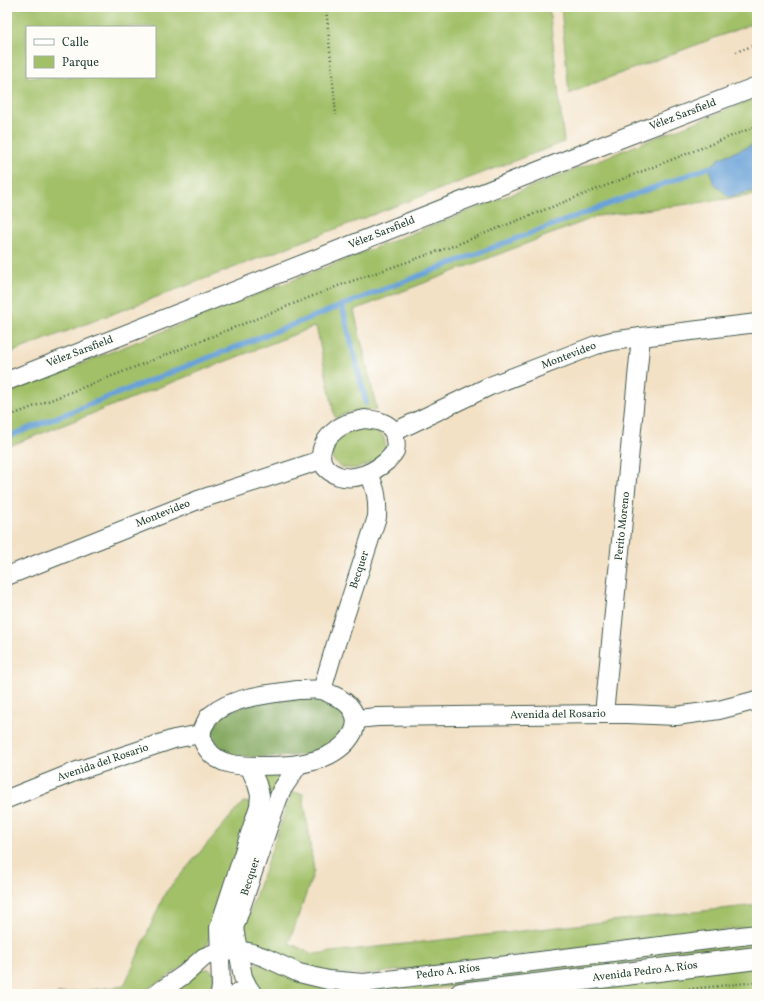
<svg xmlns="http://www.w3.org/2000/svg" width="764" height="1001" font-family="Vollkorn,serif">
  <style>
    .green { fill: #a1c068; stroke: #607e4e; fill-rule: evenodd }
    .forest { fill: #80a65c; stroke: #507248 }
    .water { fill: #6aa2d8; stroke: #447086 }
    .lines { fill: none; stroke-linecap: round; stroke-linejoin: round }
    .stream { stroke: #6aa2d8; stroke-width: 5.5 }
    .street-casing { stroke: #3f564a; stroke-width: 20 }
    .secondary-casing { stroke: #3f564a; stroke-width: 24 }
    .path { stroke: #3f564a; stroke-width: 2.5; stroke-dasharray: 1 3; stroke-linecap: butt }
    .street { stroke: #fff; stroke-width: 18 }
    .secondary { stroke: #fff; stroke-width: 22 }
    .labels { text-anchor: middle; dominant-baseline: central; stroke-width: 4; stroke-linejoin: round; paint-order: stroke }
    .street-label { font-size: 11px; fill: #1f3d34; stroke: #fdfcf7 }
  </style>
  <rect width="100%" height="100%" fill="#fdfcf7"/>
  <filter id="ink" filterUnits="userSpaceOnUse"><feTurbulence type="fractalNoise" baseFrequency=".025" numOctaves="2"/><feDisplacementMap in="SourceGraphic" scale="8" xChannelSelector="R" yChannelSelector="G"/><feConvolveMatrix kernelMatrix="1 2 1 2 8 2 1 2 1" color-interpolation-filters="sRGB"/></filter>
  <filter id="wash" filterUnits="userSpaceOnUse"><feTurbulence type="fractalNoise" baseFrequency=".012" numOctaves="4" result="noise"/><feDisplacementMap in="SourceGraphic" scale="16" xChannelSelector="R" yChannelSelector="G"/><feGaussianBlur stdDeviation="0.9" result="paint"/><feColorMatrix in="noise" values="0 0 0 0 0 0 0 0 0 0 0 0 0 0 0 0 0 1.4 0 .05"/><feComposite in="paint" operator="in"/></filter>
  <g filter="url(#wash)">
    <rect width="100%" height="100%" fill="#f3e1c6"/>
    <g class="green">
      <path d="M 7,7 L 549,7 L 564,142 L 7,354 ZM 27,27 L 155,27 L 155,77 L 27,77 Z"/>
      <polygon points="561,7 589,7 589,9 594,7 757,7 757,22 595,83 569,94"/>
      <path d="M 757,98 L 757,195 L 598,216 L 354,310 L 377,410 C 360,408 351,411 335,418 L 316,326 L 7,447 L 7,393 L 316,271 Z"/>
      <path d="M 364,427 C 374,429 385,431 385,444 C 386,447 385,450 384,452 C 376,462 358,471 346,468 C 326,464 329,443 343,434 C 349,431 357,430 364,427 Z"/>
      <polygon points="259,772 288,772 263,820"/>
      <path d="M 292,792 L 303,794 L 314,871 L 289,943 L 313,954 L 757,905 L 757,926 L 369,974 C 354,974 339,975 325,972 C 301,966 277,955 254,946 C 244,940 244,936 245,925 Z"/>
      <polygon points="243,802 253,803 211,934 203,952 163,980 139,994 57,994 124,986 165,893"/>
      <polygon points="757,939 757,949 391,994 288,994 259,989 253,983 250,970 253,965 257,963 318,984"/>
      <polygon points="757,958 757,994 461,994"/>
      <path d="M 202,969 L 209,969 L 213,972 C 214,981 216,989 208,994 L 167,994 Z"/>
    </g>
    <path class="forest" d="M 309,697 L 328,700 L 346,712 L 348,732 L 324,749 L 306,755 L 278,757 L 253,757 L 233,755 L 219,747 L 212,734 C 213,730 214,725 217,722 C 233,702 284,700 309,697 Z"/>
    <polygon class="water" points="757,143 757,190 729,197 713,182 710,167 720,158"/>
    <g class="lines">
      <g class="stream">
        <polyline points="342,305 366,403"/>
        <path d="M 7,437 C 241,345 474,252 710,167"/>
      </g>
    </g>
  </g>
  <g filter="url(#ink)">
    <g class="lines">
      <defs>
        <g id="street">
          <polyline points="7,381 591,150 757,86"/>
          <path d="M 365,419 C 370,420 376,420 381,422 C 389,425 395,430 395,439 C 396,443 396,447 395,451 C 393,455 389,458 387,461 C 374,472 356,481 339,476 C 313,467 318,444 337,429 C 345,423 355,421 365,419 Z"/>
          <polyline points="394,432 490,386 596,345 612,341 641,337 757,323"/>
          <polyline points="7,576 198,500 321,460"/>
          <path d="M 298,690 C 306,690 315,689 322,690 C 326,691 330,694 333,695 C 369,711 358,740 329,755 C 307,766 281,766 257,766 C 240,766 218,765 208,750 C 201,741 199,731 206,722 C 207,719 209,716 211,715 C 233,696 271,694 298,690 Z"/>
          <path d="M 322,690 L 333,653 L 377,517 C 378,498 376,490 369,473"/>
          <polyline points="604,714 641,337"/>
          <polyline points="357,719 377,717 604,714 628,714 676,716 719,710 757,700"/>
          <polyline points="7,799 77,771 174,739 201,734"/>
          <polyline points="156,994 185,974 204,957 219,951 238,950 249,952 264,957 299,973 328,980 364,983 757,934"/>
          <polyline points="220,994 221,986 219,928 259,806 260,795 257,784 249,766"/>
          <polyline points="253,994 248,987 243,977 234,928 273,813 281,791 299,764"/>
        </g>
        <g id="secondary">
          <polyline points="239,994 242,994"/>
          <polyline points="461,994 757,958"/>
        </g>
      </defs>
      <use href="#street" class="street-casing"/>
      <use href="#secondary" class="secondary-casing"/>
      <g class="path">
        <polyline points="326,7 336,115"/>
        <polyline points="736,52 757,44"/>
        <polyline points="7,417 153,360 338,286 453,246 757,126"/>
        <polyline points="661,992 757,982"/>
      </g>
      <use href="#street" class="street"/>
      <use href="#secondary" class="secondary"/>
    </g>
  </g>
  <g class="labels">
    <g class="street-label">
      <text transform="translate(683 115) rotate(-21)">Vélez Sarsfield</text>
      <text transform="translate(382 233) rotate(-22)">Vélez Sarsfield</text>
      <text transform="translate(80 352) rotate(-21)">Vélez Sarsfield</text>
      <text transform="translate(569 356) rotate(-21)">Montevideo</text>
      <text transform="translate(163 514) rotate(-22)">Montevideo</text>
      <text transform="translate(623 526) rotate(-84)">Perito Moreno</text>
      <text transform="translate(360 570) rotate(-72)">Becquer</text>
      <text transform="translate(558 715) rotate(-1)">Avenida del Rosario</text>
      <text transform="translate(103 763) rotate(-19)">Avenida del Rosario</text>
      <text transform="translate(251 877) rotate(-72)">Becquer</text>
      <text transform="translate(448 972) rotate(-7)">Pedro A. Ríos</text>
      <text transform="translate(645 972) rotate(-7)">Avenida Pedro A. Ríos</text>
    </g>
  </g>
  <rect width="764" height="1001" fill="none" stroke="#fdfcf7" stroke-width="24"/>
  <rect x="26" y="26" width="130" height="52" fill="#fdfcf7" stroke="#a4b0a9"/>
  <rect x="34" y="39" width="20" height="6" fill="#ffffff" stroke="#a4b0a9"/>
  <text x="62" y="46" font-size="12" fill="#1f3d34">Calle</text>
  <rect x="34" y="56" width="20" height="12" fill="#a1c068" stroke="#a4b0a9"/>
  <text x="62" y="66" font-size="12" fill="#1f3d34">Parque</text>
</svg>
